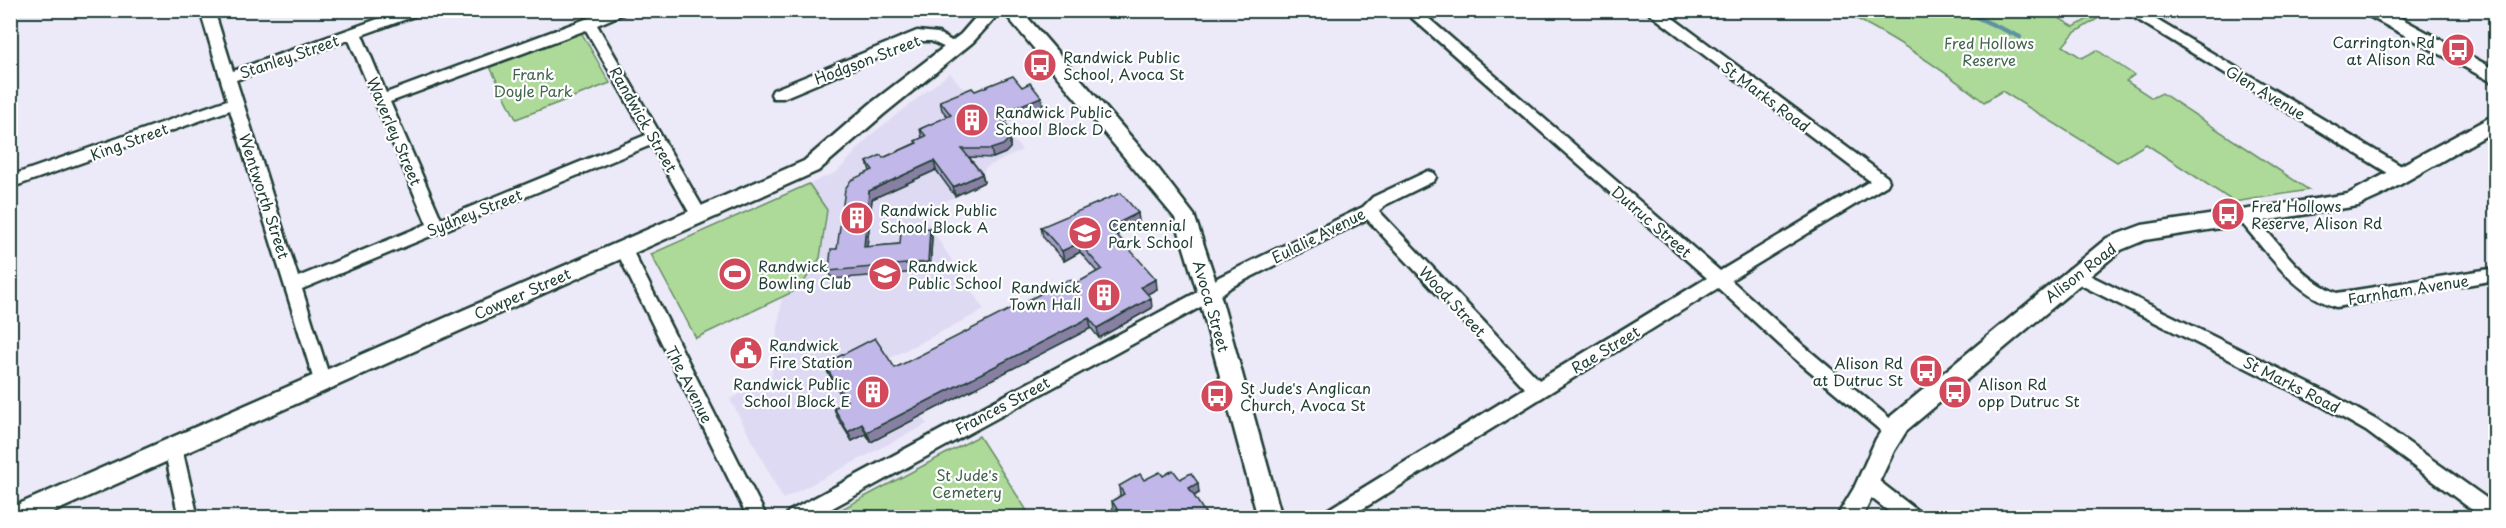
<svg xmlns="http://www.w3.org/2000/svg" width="2506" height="528" font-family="'Playpen Sans',sans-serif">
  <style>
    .built { fill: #dfdaf3 }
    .green { fill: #adda99; stroke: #668c66; stroke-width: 1.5 }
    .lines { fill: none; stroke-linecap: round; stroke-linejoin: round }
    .stream { stroke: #5f93a2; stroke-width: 4.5 }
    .minor-casing { stroke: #1f3d34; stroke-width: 5 }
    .major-casing { stroke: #1f3d34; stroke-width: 5 }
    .minor { fill: #fff; fill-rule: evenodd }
    .major { fill: #fff; fill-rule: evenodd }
    .wall { fill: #a69dc8; stroke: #1f3d34; stroke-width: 1.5 }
    .shaded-wall { fill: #8780a2; stroke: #1f3d34; stroke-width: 1.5 }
    .building { fill: #c1b7e8; stroke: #1f3d34; stroke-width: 1.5 }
    .labels { text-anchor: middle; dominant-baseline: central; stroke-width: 4.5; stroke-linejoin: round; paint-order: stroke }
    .poi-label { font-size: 15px; fill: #1f3d34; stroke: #fff; text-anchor: start }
    .park-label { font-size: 15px; fill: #42644d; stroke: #fff }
    .street-label { font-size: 15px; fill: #1f3d34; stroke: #fff }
  </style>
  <rect width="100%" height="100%" fill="#ece9f8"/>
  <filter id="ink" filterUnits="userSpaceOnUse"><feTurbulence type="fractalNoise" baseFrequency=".0167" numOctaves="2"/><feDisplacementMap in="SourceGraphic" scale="12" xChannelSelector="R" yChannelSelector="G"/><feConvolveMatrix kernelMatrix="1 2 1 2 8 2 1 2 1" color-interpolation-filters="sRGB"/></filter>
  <g filter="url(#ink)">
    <polygon class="built" points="950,73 991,121 1000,124 1022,150 985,168 979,185 921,213 984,310 884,361 927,424 783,499 730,399 771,379 782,297 799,289 827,211 809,184 837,172 873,133"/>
    <g class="green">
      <path d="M 1841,11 L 2047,11 L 2074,27 L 2102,11 L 2107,13 L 2074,33 L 2063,46 L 2082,58 L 2097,50 L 2134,75 L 2126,81 L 2152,98 L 2162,93 L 2309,190 L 2234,202 L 2146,144 L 2117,162 L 2002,91 L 1984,102 C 1938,66 1893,36 1841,11 Z"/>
      <polygon points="581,32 610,83 516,119 490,67"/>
      <polygon points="809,184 827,210 820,258 799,289 696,338 651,254"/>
      <polygon points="979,436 1031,517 827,517"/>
    </g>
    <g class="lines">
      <polyline class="stream" points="1961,10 2020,37"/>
      <defs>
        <g id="minor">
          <path d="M 200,10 L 214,10 L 233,71 L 403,10 L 425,10 L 423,13 L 362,35 L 386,93 L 610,10 L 632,10 L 597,25 L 707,215 L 705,219 L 693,219 L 651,145 L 302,289 L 331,382 L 328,387 L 322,389 L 316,387 L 230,110 L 10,188 L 10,176 L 227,100 ZM 586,30 L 646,135 L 441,219 L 390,102 ZM 349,40 L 427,224 L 298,277 L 236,80 Z"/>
          <polygon points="1403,10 1419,10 1720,271 1870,181 1645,10 1662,10 1887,177 1889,181 1887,185 1731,280 1805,347 1899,426 1902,431 1899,436 1893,439 1887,436 1793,357 1718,288 1348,518 1322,518 1324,512 1525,388 1367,219 1231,287 1215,299 814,518 786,518 788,512 1203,289 1219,277 1363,207 1373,197 1428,171 1434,173 1436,177 1434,181 1385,205 1379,211 1539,380 1707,278"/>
          <polygon points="2122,10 2140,10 2408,170 2410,174 2408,178 2396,178"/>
          <polygon points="917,31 938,33 963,48 956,53 931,41 919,41 783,98 773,98 771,94 773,90"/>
          <path d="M 2246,211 L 2252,213 C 2277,241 2300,279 2337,293 L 2496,268 L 2496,280 L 2336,307 C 2293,293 2269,254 2240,221 L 2238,217 L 2240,213 Z"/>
          <polygon points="623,242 629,244 631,248 767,518 748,518 615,248 617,244"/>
          <polygon points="2075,268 2334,396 2378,421 2496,505 2496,518 2483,518 2366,431 2322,406 2069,279 2067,274 2069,269"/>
          <polygon points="173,440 179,442 182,448 198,518 179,518 164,448 167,442"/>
          <polygon points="1867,475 1874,477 1919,512 1921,518 1897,518 1860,489 1858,483 1860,477"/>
        </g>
        <g id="major">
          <polygon points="982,10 1002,10 973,42 884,114 818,171 40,518 10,518 10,508 804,161 870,104 961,34"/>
          <polygon points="1002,10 1021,10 1157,167 1194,215 1220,294 1282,518 1258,518 1198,294 1175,218"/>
          <polygon points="2362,10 2386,10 2496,70 2496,84 2365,14"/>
          <polygon points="2496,114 2496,130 2380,196 2358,206 2145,240 2121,250 1907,430 1894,451 1862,518 1836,518 1854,488 1876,439 1891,416 2107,238 2142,225 2348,194"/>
        </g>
      </defs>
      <use href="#minor" class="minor-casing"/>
      <use href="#major" class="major-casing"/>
      <use href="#minor" class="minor"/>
      <use href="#major" class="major"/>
    </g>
    <g class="wall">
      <polygon points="1022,87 1041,97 1043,105 1004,122 1010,137 1010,148 1005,153 993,158 969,157 982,174 984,182 955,196 936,170 872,199 867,247 900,244 930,228 932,237 930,271 832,279 829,271 837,249 870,171 867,162 883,158 916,143 915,141 922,138 920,129 948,117 942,110 940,101 975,91"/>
      <polygon points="1138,213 1139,223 1116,235 1157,289 1147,294 1152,308 1099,338 1091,328 871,442 866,434 852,441 837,417 834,408 845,402 828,373 824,364 895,368 1079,282 1097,272 1080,252 1064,261 1043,237 1041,227"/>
      <polygon points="1163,476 1180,479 1199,493 1194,496 1205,518 1109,518 1109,516 1115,513 1113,511 1112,501 1120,496 1119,486"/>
    </g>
    <g class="shaded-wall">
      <polygon points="1041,97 1043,105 1001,123 999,114"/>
      <polygon points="1009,128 1010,137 1010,148 1005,153 993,158 991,149"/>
      <polygon points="934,161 936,170 872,199 866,256 864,247 869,191"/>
      <polygon points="982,174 984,182 955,196 953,187"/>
      <polygon points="1138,213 1139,223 1111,237 1110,227"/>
      <polygon points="930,228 932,237 930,271 928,262"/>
      <polygon points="1079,243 1080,252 1064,261 1062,251"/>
      <polygon points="1156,279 1157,289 1142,297 1141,287"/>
      <polygon points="1151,298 1152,308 1099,338 1097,328"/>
      <polygon points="1089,318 1091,328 871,442 867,432"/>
      <polygon points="862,424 866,434 852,441 848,432"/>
      <polygon points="1198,483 1199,493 1189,499 1189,488"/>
      <polygon points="1205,513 1205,518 1196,518"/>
    </g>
    <g class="building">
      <polygon points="1013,76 1022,87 1030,83 1041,97 999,114 1009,128 1008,140 1003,145 991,149 962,149 982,174 953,187 934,161 869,191 864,247 900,244 901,231 930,228 928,262 829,271 831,249 837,249 845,189 851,180 873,170 867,162 881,155 883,158 917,143 915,141 926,136 920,129 951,115 940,101 972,88 975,91"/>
      <polygon points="1121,193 1138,213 1110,227 1156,279 1141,287 1151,298 1097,328 1089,318 867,432 862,424 848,432 834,408 847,401 824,364 875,338 895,368 1046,291 1068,280 1079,282 1102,269 1079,243 1062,251 1041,227"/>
      <polygon points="1173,470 1180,479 1191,473 1198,483 1189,488 1205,513 1196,518 1109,518 1109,516 1118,511 1112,501 1124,494 1119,486 1140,474 1144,480 1160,472 1163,476"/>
    </g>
  </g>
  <defs>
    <symbol id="bus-disc" viewBox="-11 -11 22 22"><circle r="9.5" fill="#d1495b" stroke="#fff"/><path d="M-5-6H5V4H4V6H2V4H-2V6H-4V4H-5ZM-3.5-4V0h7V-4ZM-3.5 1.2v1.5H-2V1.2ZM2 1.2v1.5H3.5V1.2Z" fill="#fff"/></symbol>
    <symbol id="building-disc" viewBox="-11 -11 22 22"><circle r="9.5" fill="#d1495b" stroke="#fff"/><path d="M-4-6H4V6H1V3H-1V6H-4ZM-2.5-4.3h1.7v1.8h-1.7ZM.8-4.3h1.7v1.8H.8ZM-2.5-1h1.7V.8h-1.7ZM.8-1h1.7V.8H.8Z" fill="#fff"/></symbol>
    <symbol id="school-disc" viewBox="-11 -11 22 22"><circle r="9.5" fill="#d1495b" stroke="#fff"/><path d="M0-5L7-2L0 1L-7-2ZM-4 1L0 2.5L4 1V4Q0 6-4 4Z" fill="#fff"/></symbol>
    <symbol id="stadium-disc" viewBox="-11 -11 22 22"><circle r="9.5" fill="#d1495b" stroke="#fff"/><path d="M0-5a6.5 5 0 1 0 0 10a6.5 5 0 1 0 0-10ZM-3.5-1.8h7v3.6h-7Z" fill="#fff"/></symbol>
    <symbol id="civic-disc" viewBox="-11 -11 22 22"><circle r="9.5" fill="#d1495b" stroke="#fff"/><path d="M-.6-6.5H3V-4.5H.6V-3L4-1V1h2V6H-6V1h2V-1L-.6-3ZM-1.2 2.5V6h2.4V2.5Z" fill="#fff"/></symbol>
  </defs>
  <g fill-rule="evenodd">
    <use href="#bus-disc" x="2439" y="31" width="38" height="38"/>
    <use href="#bus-disc" x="1021" y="46" width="38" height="38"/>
    <use href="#building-disc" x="953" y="101" width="38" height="38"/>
    <use href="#bus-disc" x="2209" y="195" width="38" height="38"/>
    <use href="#building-disc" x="838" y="199" width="38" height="38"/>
    <use href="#school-disc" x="1066" y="214" width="38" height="38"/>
    <use href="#stadium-disc" x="716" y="255" width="38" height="38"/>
    <use href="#school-disc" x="866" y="255" width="38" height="38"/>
    <use href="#building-disc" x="1085" y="276" width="38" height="38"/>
    <use href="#civic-disc" x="727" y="334" width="38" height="38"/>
    <use href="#bus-disc" x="1907" y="352" width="38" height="38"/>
    <use href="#building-disc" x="854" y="373" width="38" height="38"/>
    <use href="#bus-disc" x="1936" y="373" width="38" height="38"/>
    <use href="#bus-disc" x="1198" y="377" width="38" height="38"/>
  </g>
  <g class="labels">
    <g class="poi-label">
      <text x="2435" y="41" text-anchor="end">Carrington Rd<tspan x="2435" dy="17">at Alison Rd</tspan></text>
      <text x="1063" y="56">Randwick Public<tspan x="1063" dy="17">School, Avoca St</tspan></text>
      <text x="995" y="111">Randwick Public<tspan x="995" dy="17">School Block D</tspan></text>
      <text x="2251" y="205">Fred Hollows<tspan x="2251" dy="17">Reserve, Alison Rd</tspan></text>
      <text x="880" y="209">Randwick Public<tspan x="880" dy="17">School Block A</tspan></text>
      <text x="1108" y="224">Centennial<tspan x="1108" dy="17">Park School</tspan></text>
      <text x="758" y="265">Randwick<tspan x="758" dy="17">Bowling Club</tspan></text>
      <text x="908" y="265">Randwick<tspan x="908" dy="17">Public School</tspan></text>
      <text x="1081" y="286" text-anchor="end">Randwick<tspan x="1081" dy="17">Town Hall</tspan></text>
      <text x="769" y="344">Randwick<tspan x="769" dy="17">Fire Station</tspan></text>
      <text x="1903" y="362" text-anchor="end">Alison Rd<tspan x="1903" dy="17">at Dutruc St</tspan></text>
      <text x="850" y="383" text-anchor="end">Randwick Public<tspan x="850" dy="17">School Block E</tspan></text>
      <text x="1978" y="383">Alison Rd<tspan x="1978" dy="17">opp Dutruc St</tspan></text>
      <text x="1240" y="387">St Jude's Anglican<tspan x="1240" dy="17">Church, Avoca St</tspan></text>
    </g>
    <g class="park-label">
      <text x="1989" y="42">Fred Hollows<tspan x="1989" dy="17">Reserve</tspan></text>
      <text x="533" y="73">Frank<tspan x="533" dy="17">Doyle Park</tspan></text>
      <text x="967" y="474">St Jude's<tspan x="967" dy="17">Cemetery</tspan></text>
    </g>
    <g class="street-label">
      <text transform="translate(289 56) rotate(-19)">Stanley Street</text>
      <text transform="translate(867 59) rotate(-21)">Hodgson Street</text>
      <text transform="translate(2266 92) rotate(31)">Glen Avenue</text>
      <text transform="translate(1766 96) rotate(37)">St Marks Road</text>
      <text transform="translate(644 119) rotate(60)">Randwick Street</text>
      <text transform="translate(395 131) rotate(67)">Waverley Street</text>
      <text transform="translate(129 141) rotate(-20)">King Street</text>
      <text transform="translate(265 196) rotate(72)">Wentworth Street</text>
      <text transform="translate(474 212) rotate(-22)">Sydney Street</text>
      <text transform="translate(1652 221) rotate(41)">Dutruc Street</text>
      <text transform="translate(1318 235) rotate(-27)">Eulalie Avenue</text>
      <text transform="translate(2080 272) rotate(-38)">Alison Road</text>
      <text transform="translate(2408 289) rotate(-9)">Farnham Avenue</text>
      <text transform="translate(522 293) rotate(-24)">Cowper Street</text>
      <text transform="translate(1453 301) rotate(47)">Wood Street</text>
      <text transform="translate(1212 306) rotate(74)">Avoca Street</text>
      <text transform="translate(1605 349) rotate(-31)">Rae Street</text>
      <text transform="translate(690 384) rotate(63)">The Avenue</text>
      <text transform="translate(2292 384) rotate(27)">St Marks Road</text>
      <text transform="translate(1002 405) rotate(-28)">Frances Street</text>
    </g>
  </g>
  <rect width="2506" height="528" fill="none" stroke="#fff" stroke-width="36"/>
  <rect x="18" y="18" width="2470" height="492" fill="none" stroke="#1f3d34" stroke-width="2" filter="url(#ink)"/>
</svg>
